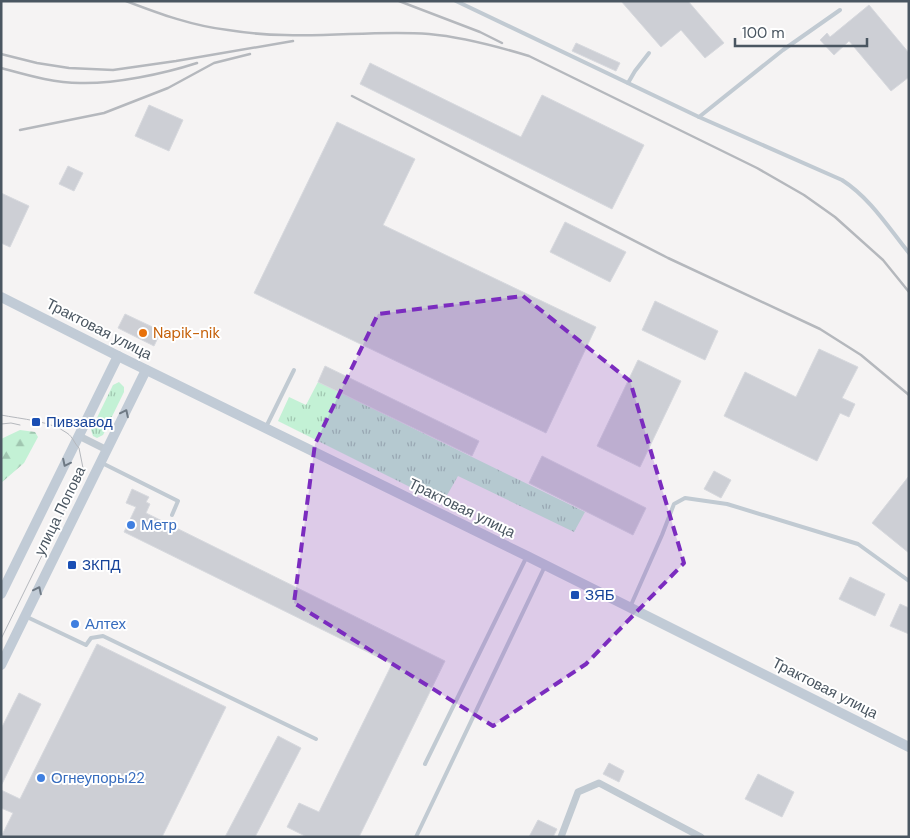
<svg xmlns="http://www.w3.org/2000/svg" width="910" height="838" font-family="'DM Sans',sans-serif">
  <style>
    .grass { fill: url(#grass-tufts) }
    .forest { fill: url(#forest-firs) }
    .building { fill: #cdcfd5; stroke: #d7d9de }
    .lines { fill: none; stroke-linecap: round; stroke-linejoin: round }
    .service { stroke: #c1cad2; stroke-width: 4 }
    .minor { stroke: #c1cad2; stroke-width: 7 }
    .secondary { stroke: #c1cbd6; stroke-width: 10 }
    .tram { stroke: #b5b8bd; stroke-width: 1 }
    .rail { stroke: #b5b8bd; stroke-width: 2.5 }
    .oneway { stroke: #6e7984 }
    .marked { fill: #7b2cbf; fill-opacity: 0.2; stroke: #7b2cbf; stroke-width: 4; stroke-dasharray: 10 6; stroke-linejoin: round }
    .food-dot { fill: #e8710a; stroke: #fff; stroke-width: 2 }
    .transit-dot { fill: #1a4fb4; stroke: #fff; stroke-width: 2 }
    .shop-dot { fill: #3f7fe0; stroke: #fff; stroke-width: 2 }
    .labels { text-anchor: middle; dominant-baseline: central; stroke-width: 4; stroke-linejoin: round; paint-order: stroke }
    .street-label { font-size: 15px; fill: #4a5661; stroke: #fff }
    .food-label { font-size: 15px; fill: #c56008; stroke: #fff; text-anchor: start }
    .transit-label { font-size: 15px; fill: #164399; stroke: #fff; text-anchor: start }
    .shop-label { font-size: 15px; fill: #366cbe; stroke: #fff; text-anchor: start }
  </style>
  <defs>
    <pattern id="grass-tufts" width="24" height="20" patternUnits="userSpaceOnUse" patternTransform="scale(1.25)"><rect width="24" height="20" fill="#c3f1d5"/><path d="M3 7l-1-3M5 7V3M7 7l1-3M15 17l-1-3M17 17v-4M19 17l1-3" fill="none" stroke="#a0c6b0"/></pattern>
    <pattern id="forest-firs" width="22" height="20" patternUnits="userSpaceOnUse" patternTransform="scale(1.25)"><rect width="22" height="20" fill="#c3f1d5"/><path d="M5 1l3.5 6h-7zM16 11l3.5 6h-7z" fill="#a0c6b0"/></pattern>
  </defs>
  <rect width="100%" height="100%" fill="#f5f3f3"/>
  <g class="grass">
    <polygon points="119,382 124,387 124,392 103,435 97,438 93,436 91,430 113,385"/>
    <polygon points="318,382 585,512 574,532 458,476 446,497 432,498 278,421 289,397 306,405"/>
  </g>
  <polygon class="forest" points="20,430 35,432 38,437 24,463 1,483 1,439"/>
  <g class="building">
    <polygon points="621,1 688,1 724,43 705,58 681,30 661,47"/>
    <polygon points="869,5 909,53 909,77 891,91 849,41 834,55 820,40 827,33 830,37"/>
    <polygon points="576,43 620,63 616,71 572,51"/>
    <polygon points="370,63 521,137 542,95 644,145 612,209 360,84"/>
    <polygon points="149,105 183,120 169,151 135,136"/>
    <polygon points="337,122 415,159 383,225 596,327 546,433 254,293"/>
    <polygon points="68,166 83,173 74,191 59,184"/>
    <polygon points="1,193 29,206 10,247 1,243"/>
    <polygon points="565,222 626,252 610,282 550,252"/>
    <polygon points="655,301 718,331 705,360 642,330"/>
    <polygon points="125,314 161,331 154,346 118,328"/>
    <polygon points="819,349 858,367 842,398 855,404 849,417 840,413 817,461 724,416 745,372 796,397"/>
    <polygon points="638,360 681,381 640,467 597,446"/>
    <polygon points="325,366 479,441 472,456 318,382"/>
    <polygon points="542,456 646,508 633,535 529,483"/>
    <polygon points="714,471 731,480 721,498 704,489"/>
    <polygon points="909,476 909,553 872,523"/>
    <polygon points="132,489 149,497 146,502 150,504 146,513 445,661 359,837 307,837 287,827 299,803 319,812 392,664 124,532 136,507 126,503"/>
    <polygon points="850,577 885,594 875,616 839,599"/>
    <polygon points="900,604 909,608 909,634 890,626"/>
    <polygon points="97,644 226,707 162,837 1,837 13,813 1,808 1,790 20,799"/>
    <polygon points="19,693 41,704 1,786 1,729"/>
    <polygon points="278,736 301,748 255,837 225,837"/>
    <polygon points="609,763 624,771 619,782 603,774"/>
    <polygon points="758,774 794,792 782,817 745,799"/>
    <polygon points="538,820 557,829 553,837 529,837"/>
  </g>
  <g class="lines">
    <g class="service">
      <path d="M 456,1 L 699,117 L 842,180 C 870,198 888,227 909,253"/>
      <polyline points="628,83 635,71 649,53"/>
      <polyline points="699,117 783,50 840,10"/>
      <polyline points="266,427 294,370"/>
      <polyline points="102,463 178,501 172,515"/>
      <polyline points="631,605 662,535 674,504 685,498 727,504 858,544 909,581"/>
      <polyline points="27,617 86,645 91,638 103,636 316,739"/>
      <polyline points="425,764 527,556"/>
      <polyline points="416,837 545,566"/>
    </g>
    <g class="minor">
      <polyline points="79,436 107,450"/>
      <polyline points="561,837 578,792 599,783 701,837"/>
    </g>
    <g class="secondary">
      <polyline points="1,297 118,356 527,556 909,747"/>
      <polyline points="1,594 118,356"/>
      <polyline points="1,665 146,370"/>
    </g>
    <g class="tram">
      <path d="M 1,415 C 21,419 51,421 67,433 C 73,437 74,443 79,448 L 83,468 L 79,480 L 1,639"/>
      <polyline points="1,424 11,423 20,425"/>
    </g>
    <g class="rail">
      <path d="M 126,1 C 160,14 193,26 228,30 C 247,33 266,35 285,35 C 333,37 381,30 429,34 C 463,37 496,46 529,56 L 757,168 L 804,195 L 835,217 L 883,260 L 909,292"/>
      <polyline points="399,1 480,32 502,43"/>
      <polyline points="1,54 37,63 69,68 113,70 176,61 293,41"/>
      <path d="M 1,68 C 27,75 53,83 80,83 C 115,84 163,74 197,63"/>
      <polyline points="352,96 668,258 820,329 861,355 909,395"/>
      <polyline points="20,130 104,113 168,88 214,63 250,54"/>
    </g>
  </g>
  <defs><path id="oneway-chevron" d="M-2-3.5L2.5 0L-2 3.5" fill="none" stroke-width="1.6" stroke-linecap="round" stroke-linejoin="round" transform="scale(1.25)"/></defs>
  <g class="oneway">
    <use href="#oneway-chevron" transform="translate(125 413) rotate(-64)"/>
    <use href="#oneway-chevron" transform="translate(66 463) rotate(116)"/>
    <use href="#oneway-chevron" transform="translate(38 590) rotate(-64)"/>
  </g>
  <path class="marked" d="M 523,296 L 630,381 L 684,563 L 586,664 L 493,726 L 294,603 L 315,444 L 378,314 Z"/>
  <circle class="food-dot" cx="143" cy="333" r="5"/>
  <g class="transit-dot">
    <rect x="31" y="417" width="10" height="10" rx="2.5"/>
    <rect x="67" y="560" width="10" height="10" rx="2.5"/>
    <rect x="570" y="590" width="10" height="10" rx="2.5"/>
  </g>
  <g class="shop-dot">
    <circle cx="131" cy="525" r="5"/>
    <circle cx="75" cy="624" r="5"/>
    <circle cx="41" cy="778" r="5"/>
  </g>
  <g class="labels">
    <g class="street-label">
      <text transform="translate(99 329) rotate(27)">Трактовая улица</text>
      <text transform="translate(462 508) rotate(26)">Трактовая улица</text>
      <text transform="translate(60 511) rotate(-64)">улица Попова</text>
      <text transform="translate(825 688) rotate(27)">Трактовая улица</text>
    </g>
    <g class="food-label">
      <text x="153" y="333">Napik-nik</text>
    </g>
    <g class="transit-label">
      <text x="46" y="422">Пивзавод</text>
      <text x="82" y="565">ЗКПД</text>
      <text x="585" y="595">ЗЯБ</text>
    </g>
    <g class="shop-label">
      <text x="141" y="525">Метр</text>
      <text x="85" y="624">Алтех</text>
      <text x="51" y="778">Огнеупоры22</text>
    </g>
  </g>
  <rect width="910" height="838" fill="none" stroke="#4a5661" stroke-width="5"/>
  <path d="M735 38v8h132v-8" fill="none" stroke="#4a5661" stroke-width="2.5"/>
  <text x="742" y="38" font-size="15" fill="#4a5661" stroke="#ffffff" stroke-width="4" paint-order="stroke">100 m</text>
</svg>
